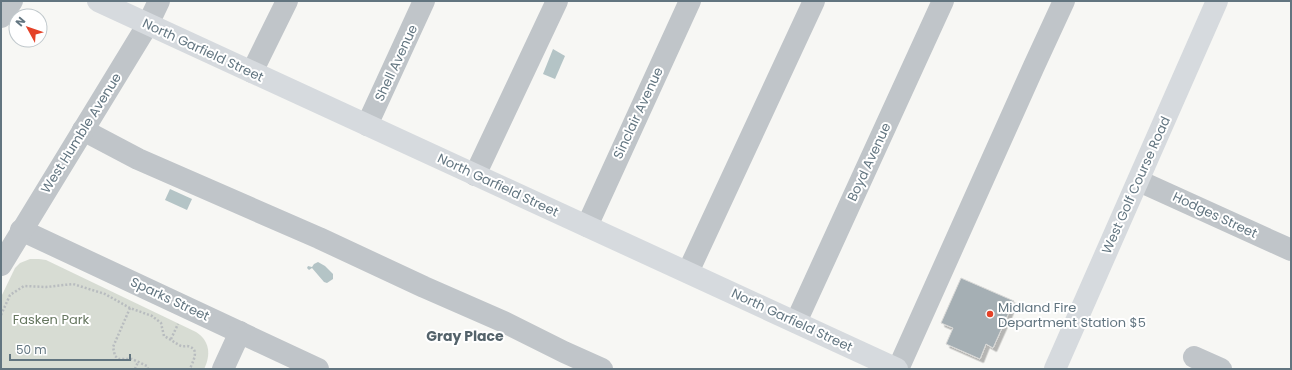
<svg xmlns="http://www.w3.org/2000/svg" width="1292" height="370" font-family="Poppins,sans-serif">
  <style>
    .green { fill: #d7dcd3 }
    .water { fill: #b4c4c6 }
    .building { fill: #a5afb4; stroke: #d9d9d7; filter: url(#shadow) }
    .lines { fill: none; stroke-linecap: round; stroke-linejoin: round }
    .path { stroke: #b8bcbf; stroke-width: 2.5; stroke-dasharray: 2 2; stroke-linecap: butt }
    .minor { stroke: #c0c5c9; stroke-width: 22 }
    .major { stroke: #d6dade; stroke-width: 22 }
    .poi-dot { fill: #e44228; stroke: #fff; stroke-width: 1.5 }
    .labels { text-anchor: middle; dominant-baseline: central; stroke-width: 4; stroke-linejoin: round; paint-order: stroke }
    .street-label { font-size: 13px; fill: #627580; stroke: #fff }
    .poi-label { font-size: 13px; fill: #627580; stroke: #fff; text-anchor: start }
    .park-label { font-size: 13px; fill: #677861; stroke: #fff }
    .neighbourhood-label { font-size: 14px; font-weight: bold; fill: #54636b; stroke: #fff }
  </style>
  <defs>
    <filter id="shadow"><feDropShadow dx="3.5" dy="3.5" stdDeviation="0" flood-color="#0004"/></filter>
  </defs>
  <rect width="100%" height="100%" fill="#f7f7f4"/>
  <path class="green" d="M 30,259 L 39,259 L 46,260 L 196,332 C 210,341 211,355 204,369 L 1,369 L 1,297 L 15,268 L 20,263 Z"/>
  <g class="water">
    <polygon points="553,49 565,56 555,79 543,74"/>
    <polygon points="170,189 192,199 187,210 165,200"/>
    <polygon points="318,262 325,266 333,274 333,279 327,283 324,282 312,268 309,270 307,268 308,266 312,267 314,264"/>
  </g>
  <polygon class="building" points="961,278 1014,301 993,348 986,344 980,359 946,344 953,328 941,323"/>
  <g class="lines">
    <g class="path">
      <polyline points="130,308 113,347 115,356 119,359 132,359 147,366 148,369"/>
      <path d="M 1,315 L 10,295 L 24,286 L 46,287 L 73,284 L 105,294 L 130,308 L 152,316 L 161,323 L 164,336 C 170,339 175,343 181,346 C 184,347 187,345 190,347 C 200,350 192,363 190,369"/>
      <polyline points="171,339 178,324"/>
      <polyline points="135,369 138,362"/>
    </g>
    <g class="minor">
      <polyline points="1,17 12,1"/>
      <polyline points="252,72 287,1"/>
      <polyline points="367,125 424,1"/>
      <polyline points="83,130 138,159 319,238 424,287 504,322 564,352 602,369"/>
      <polyline points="475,175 557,1"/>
      <polyline points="1139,181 1291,250"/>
      <polyline points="587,226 690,1"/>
      <polyline points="21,230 318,369"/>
      <polyline points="1,265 148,24 159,1"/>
      <polyline points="688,272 814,1"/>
      <polyline points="796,322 943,1"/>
      <polyline points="1194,357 1221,369"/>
      <polyline points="223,369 240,332"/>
      <polyline points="898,369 1034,66 1064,1"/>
    </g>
    <g class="major">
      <polyline points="98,1 897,369"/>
      <polyline points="1055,369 1217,1"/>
    </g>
  </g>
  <circle class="poi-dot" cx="990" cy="314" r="4"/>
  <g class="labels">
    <g class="street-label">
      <text transform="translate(203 50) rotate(25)">North Garfield Street</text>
      <text transform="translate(396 63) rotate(-65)">Shell Avenue</text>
      <text transform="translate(638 113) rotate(-65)">Sinclair Avenue</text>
      <text transform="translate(81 133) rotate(-58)">West Humble Avenue</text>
      <text transform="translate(869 162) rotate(-65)">Boyd Avenue</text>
      <text transform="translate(498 185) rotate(25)">North Garfield Street</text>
      <text transform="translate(1136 185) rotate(-66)">West Golf Course Road</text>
      <text transform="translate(1215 215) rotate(25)">Hodges Street</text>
      <text transform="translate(170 299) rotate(25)">Sparks Street</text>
      <text transform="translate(792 320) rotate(25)">North Garfield Street</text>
    </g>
    <g class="poi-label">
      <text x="998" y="307">Midland Fire<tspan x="998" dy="15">Department Station $5</tspan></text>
    </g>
    <g class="park-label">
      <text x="51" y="319">Fasken Park</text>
    </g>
    <g class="neighbourhood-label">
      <text x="465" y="336">Gray Place</text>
    </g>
  </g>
  <rect width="1292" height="370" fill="none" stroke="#627580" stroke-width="4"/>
  <g transform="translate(28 28) rotate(310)"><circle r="19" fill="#ffffff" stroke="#c0c8cc"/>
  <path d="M0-3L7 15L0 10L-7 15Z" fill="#e44228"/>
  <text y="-6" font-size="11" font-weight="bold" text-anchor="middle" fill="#627580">N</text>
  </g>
  <path d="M10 354v6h120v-6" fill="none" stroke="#627580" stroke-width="2"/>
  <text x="16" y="354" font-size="12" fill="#627580" stroke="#ffffff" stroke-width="3" paint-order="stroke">50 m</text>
</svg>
